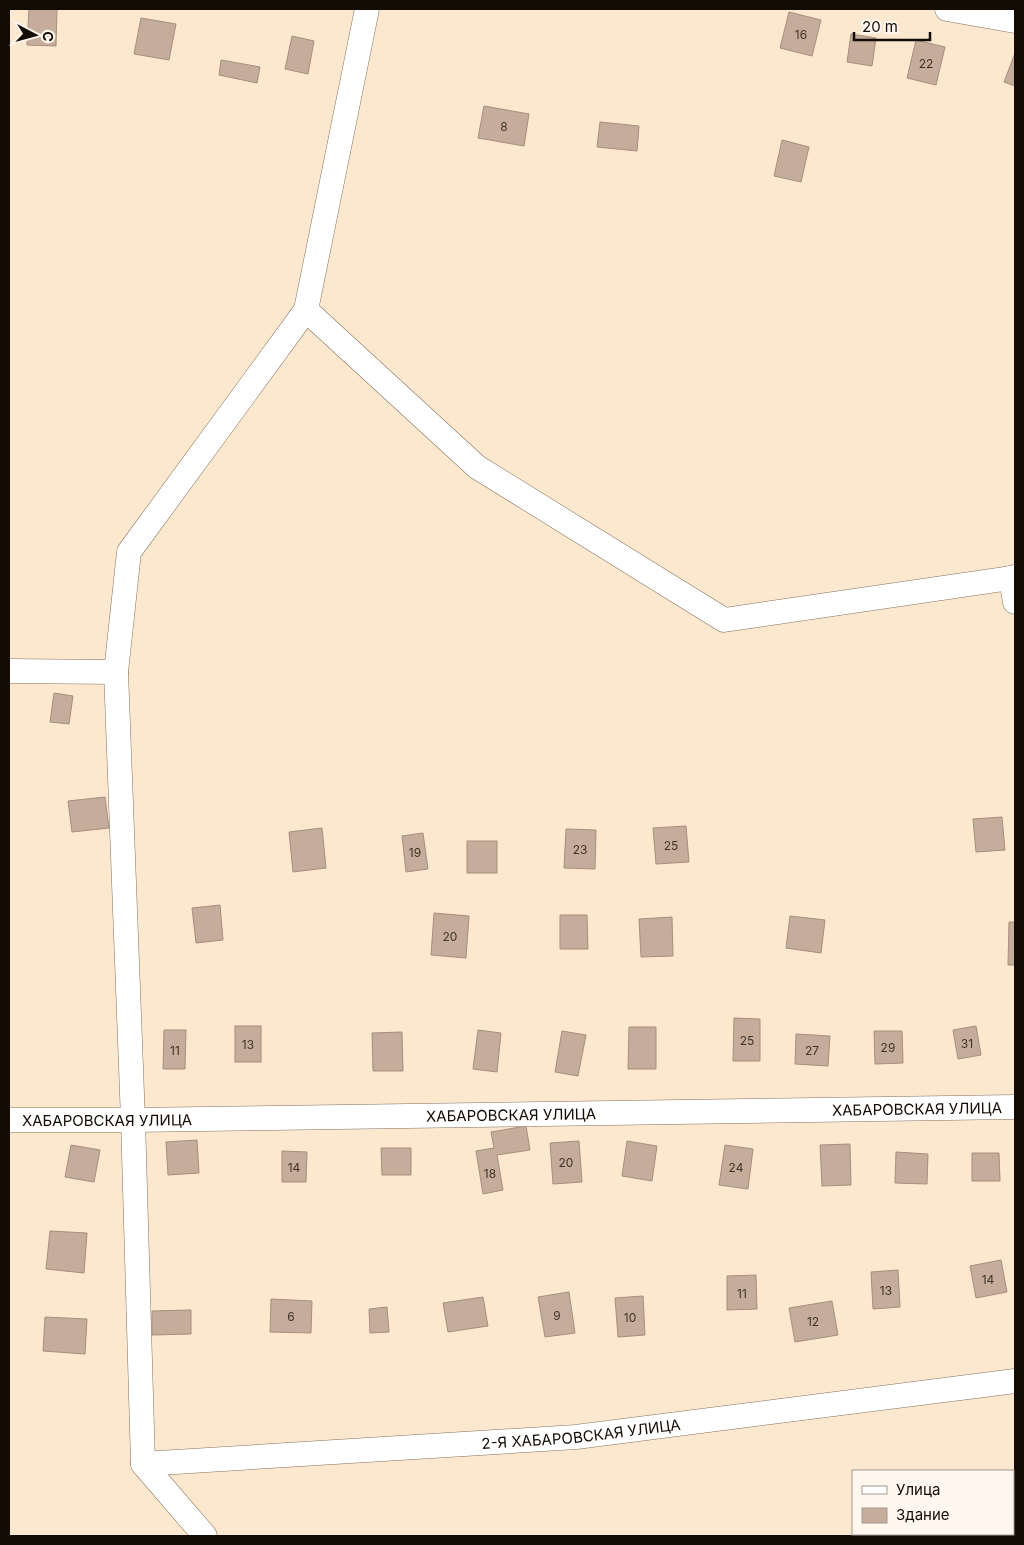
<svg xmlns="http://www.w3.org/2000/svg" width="1024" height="1545" font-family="Inter,sans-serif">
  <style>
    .building { fill: #c6ac9a; stroke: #a78e7d }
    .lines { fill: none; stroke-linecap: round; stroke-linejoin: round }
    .minor-casing { stroke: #84715c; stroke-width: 25 }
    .minor { stroke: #fff; stroke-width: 24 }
    .labels { text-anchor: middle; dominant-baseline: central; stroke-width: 5; stroke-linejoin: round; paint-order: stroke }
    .number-label { font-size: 12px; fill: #40342a }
    .street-label { font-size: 15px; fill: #130c05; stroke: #fff6ed }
  </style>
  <rect width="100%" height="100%" fill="#fce7cf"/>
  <g class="building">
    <polygon points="29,9 57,9 56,46 27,45"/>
    <polygon points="789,12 821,20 812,56 780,48"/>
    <polygon points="141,18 176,24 169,60 134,54"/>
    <polygon points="851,34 876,38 872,66 847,62"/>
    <polygon points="292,36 314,41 308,74 285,69"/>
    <polygon points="916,40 945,47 936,85 907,78"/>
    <polygon points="1015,53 1015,86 1004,82"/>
    <polygon points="221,60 260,67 257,83 219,75"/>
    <polygon points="484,106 529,114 524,146 478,138"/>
    <polygon points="600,122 639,126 637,151 597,147"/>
    <polygon points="782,140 809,147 801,182 774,176"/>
    <polygon points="54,693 73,696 69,724 50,722"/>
    <polygon points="105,797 109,828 72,832 68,801"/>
    <polygon points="1002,817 1005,850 976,852 973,819"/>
    <polygon points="686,826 689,862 656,864 653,828"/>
    <polygon points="322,828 326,868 293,872 289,832"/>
    <polygon points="566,829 596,830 595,869 564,868"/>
    <polygon points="423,833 428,869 406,872 402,836"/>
    <rect x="467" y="841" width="30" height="32"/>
    <polygon points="220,905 223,940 196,943 192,908"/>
    <polygon points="434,913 469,916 466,958 431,955"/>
    <polygon points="560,915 587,915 588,949 560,949"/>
    <polygon points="790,916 825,920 821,953 786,948"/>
    <polygon points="672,917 673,956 641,957 639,919"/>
    <polygon points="1009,922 1015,922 1015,965 1008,965"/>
    <polygon points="734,1018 760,1019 760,1061 733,1061"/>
    <rect x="235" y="1026" width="26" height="36"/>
    <polygon points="976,1026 981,1055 958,1059 953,1030"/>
    <polygon points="629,1027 656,1027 656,1069 628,1069"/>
    <polygon points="164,1030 186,1030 185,1069 163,1069"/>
    <polygon points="478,1030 501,1033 497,1072 473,1069"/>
    <polygon points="562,1031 586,1035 578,1076 555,1072"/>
    <polygon points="874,1031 902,1031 903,1063 875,1064"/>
    <polygon points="402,1032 403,1071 373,1071 372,1033"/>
    <polygon points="796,1034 830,1036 828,1066 795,1064"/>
    <polygon points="526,1126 530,1150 497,1155 503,1190 483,1194 476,1151 494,1148 491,1132"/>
    <polygon points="197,1140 199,1173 168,1175 166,1142"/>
    <polygon points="579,1141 582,1182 553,1184 550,1143"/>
    <polygon points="627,1141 657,1146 652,1181 622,1176"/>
    <polygon points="850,1144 851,1185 822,1186 820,1145"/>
    <polygon points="71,1145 100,1150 94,1182 65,1177"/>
    <polygon points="725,1145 753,1149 748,1189 719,1185"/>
    <polygon points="381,1148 411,1148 411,1175 382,1175"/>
    <polygon points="282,1151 307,1152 306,1182 282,1182"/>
    <polygon points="896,1152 928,1154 927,1184 895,1183"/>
    <polygon points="972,1153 999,1153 1000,1181 972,1181"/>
    <polygon points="50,1231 87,1233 84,1273 46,1269"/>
    <polygon points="1001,1260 1007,1292 976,1298 970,1266"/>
    <polygon points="898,1270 900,1307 873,1309 871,1272"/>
    <polygon points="756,1275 757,1309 727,1310 727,1276"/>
    <polygon points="569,1292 575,1333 545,1337 538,1297"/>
    <polygon points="643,1296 645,1335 618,1337 615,1298"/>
    <polygon points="483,1297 488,1326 448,1332 443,1303"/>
    <polygon points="271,1299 312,1301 311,1333 270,1332"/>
    <polygon points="832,1301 838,1335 795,1342 789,1308"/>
    <polygon points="387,1307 389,1332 370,1333 369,1309"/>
    <polygon points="191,1310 191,1334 152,1335 152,1311"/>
    <polygon points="45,1317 87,1319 85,1354 43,1351"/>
  </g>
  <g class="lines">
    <defs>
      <g id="minor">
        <polyline points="947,9 1015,21"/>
        <polyline points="306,310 477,467 724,620 1011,578"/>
        <polyline points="1015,577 1011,578 1015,602"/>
        <polyline points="9,671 116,672"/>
        <path id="s1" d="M 9,1120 L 133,1120 L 1015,1107"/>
        <path id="s2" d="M 143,1464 L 576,1437 L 1015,1381"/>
        <polyline points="205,1536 143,1464 133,1120 116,672 129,552 306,310 367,9"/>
      </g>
    </defs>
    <use href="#minor" class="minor-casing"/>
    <use href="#minor" class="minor"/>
  </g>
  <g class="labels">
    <g class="number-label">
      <text x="801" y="34">16</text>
      <text x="926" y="63">22</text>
      <text x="504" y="126">8</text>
      <text x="671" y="845">25</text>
      <text x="580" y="849">23</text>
      <text x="415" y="852">19</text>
      <text x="450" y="936">20</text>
      <text x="747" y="1040">25</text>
      <text x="967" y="1043">31</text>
      <text x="248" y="1044">13</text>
      <text x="888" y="1047">29</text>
      <text x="175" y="1050">11</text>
      <text x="812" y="1050">27</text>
      <text x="566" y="1162">20</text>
      <text x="294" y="1167">14</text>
      <text x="736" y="1167">24</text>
      <text x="490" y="1173">18</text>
      <text x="988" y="1279">14</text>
      <text x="886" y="1290">13</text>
      <text x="742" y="1293">11</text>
      <text x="557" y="1315">9</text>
      <text x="291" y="1316">6</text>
      <text x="630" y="1317">10</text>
      <text x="813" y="1321">12</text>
    </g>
    <g class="street-label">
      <text stroke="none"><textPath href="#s1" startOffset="908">ХАБАРОВСКАЯ УЛИЦА</textPath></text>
      <text stroke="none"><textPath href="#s1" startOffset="502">ХАБАРОВСКАЯ УЛИЦА</textPath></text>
      <text stroke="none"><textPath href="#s1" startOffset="98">ХАБАРОВСКАЯ УЛИЦА</textPath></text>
      <text stroke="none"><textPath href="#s2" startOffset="439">2-Я ХАБАРОВСКАЯ УЛИЦА</textPath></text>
    </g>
  </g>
  <rect width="1024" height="1545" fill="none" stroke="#130c05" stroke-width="20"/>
  <rect x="852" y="1470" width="162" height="65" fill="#fff6ed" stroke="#a19890"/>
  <rect x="862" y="1486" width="25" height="8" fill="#ffffff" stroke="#a19890"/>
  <text x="896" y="1495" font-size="15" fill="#130c05">Улица</text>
  <rect x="862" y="1508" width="25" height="15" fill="#c6ac9a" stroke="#a19890"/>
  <text x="896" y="1520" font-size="15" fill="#130c05">Здание</text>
  <g transform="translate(35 35) rotate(96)" stroke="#fff6ed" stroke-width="4" paint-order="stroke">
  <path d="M0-4L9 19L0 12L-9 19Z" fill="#130c05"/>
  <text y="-8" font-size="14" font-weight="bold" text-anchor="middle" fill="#130c05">С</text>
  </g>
  <path d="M854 32v8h76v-8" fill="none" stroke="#130c05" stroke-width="2.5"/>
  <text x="862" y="32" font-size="15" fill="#130c05" stroke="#fff6ed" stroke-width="4" paint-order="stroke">20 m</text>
</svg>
